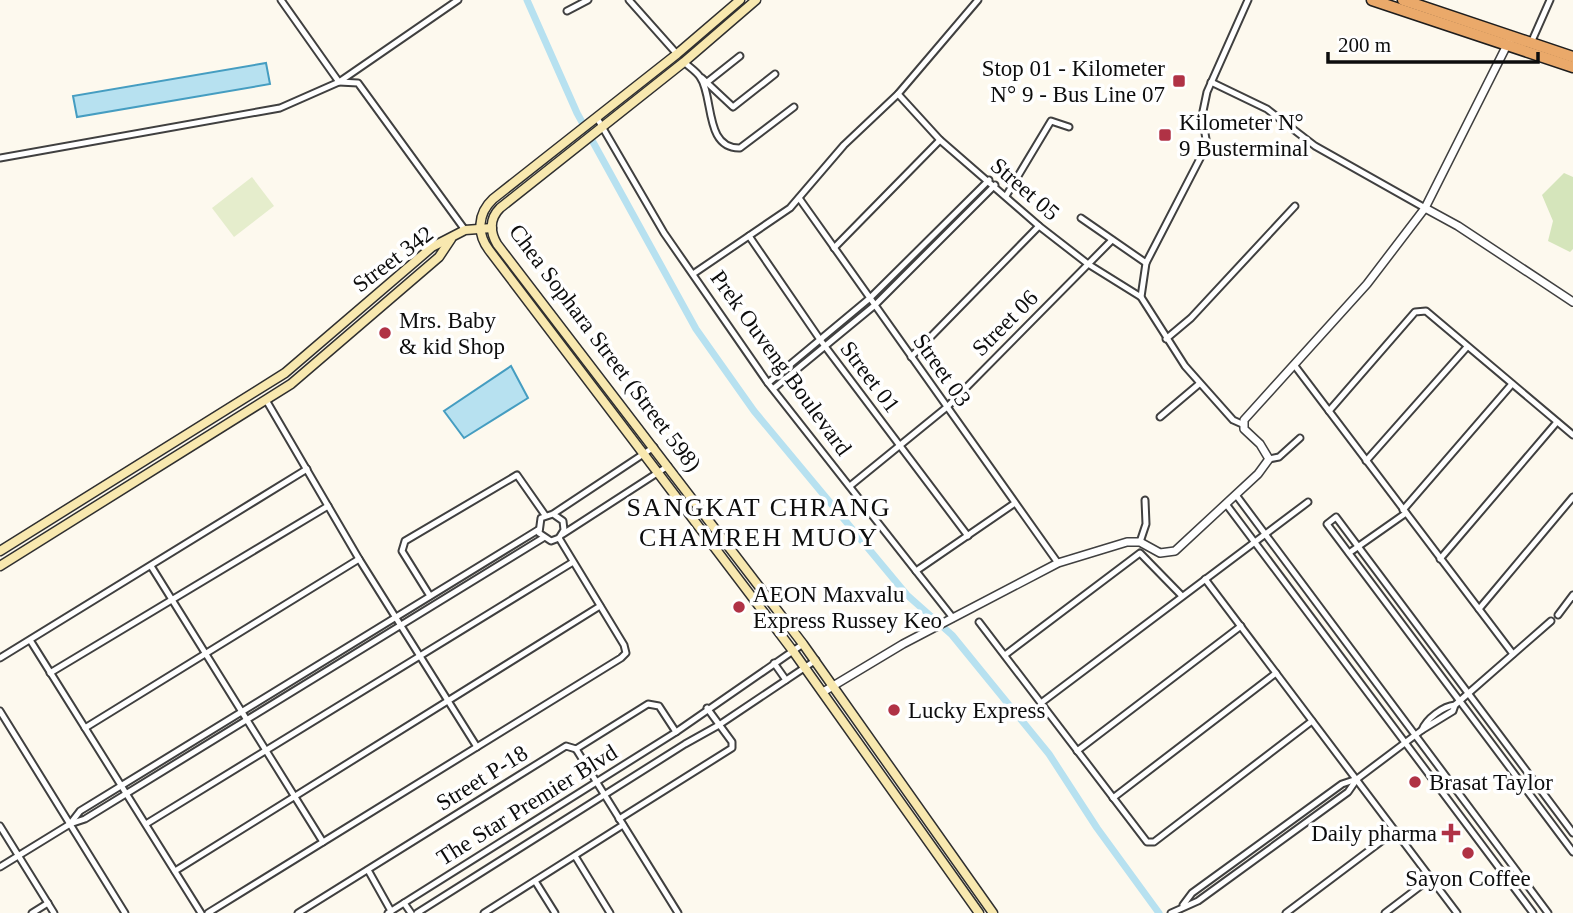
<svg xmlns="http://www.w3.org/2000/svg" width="1573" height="913" viewBox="0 0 1573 913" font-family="'Times New Roman',serif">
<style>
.green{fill:#d5e5bb}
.pitch{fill:#e5edcc}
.water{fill:#b7e1f0;stroke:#459dc1;stroke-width:2}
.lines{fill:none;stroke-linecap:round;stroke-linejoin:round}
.canal{stroke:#b7e1f0;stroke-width:7}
.minor-casing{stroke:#404040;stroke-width:9}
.tertiary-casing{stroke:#404040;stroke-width:10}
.secondary-casing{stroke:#2f2f2f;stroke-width:11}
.trunk-casing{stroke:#1e1e1e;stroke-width:13}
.minor{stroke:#fff;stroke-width:5}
.tertiary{stroke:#fff;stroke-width:7}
.secondary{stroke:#f8e8af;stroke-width:8}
.trunk{stroke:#eaa96a;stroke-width:10}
.poi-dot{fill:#b03245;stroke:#fff;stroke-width:2.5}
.labels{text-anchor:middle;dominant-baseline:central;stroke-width:7;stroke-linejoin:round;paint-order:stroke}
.poi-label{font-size:23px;fill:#0d0d0d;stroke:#fff;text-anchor:start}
.street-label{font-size:23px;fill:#0d0d0d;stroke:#fff}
.quarter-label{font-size:26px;letter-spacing:2px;fill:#0d0d0d;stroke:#fff}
</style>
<rect width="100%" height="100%" fill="#fdf9ee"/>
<path class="green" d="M1564 173 1573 177V249L1570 252 1548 241 1553 221 1542 195Z"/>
<path class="pitch" d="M252 177 274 206 234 237 212 208Z"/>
<g class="water">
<path d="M266 63 270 84 77 117 73 96Z"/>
<path d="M511 366 528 398 464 438 444 411Z"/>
</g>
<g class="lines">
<path class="canal" d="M527 0 577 113 696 329 754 411 907 595 952 635 1049 754 1097 828 1159 913"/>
<defs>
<g id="minor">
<path d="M281 0 339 82 358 83 465 230"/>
<path d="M629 0 677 54"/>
<path d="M567 11 588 0"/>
<path d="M1531 43 1550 0"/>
<path d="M684 62C689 67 696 71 700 77 714 96 704 149 740 148L794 107"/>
<path d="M702 78 733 107 775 74"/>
<path d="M1211 82 1267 109 1315 146 1425 208"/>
<path d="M706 83 740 56"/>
<path d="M898 94 940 140 1039 226 1088 264 1141 297"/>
<path d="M597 118 664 233 768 383 953 618"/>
<path d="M0 158 280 108 339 82 458 0"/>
<path d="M1006 196 1051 121 1069 127"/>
<path d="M799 198 1058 563"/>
<path d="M1081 218 1146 263"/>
<path d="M749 236 821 341 968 536"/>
<path d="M834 248 940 140"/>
<path d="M693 274 790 208 844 145 898 94 978 0"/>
<path d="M1166 339 1191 318 1295 206"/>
<path d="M911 357 1039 226"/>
<path d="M1295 366 1513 654"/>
<path d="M768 383 870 298 989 180"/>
<path d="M773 389 875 305 995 185"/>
<path d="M266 400 359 559 477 747"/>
<path d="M1329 411 1415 312 1426 311 1573 435"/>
<path d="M1160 417 1199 384"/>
<path d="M1242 424 1233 420 1185 366 1141 297 1146 263 1207 145 1202 116 1207 92 1248 0"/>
<path d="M1269 459 1279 457 1300 438"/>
<path d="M1366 461 1467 347"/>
<path d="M850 486 947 407 1112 240"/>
<path d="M1236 495 1548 913"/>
<path d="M1226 504 1533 913"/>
<path d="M1403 510 1512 384"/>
<path d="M553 514 563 521 564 530 559 538 551 541 539 533 541 518 553 514 654 447"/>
<path d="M563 534 668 466"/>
<path d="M1140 542 1146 524 1145 500"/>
<path d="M1349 553 1406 513"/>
<path d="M1440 559 1557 422"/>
<path d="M151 566 323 842"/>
<path d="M916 571 1015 503"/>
<path d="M1205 579 1457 913"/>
<path d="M430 596 402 551 405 541 517 475 545 515"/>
<path d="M1479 609 1573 497"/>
<path d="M1558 615 1573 595"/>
<path d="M979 622 1147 842H1154L1312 721"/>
<path d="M30 640 201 913"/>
<path d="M1005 655 1140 553 1182 596"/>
<path d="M0 658 307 469"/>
<path d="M774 663 786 680"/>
<path d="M50 673 328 506"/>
<path d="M1041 703 1308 502"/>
<path d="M1455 705 1551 621"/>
<path d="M1455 705 1453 711 1422 730C1426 719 1443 706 1455 705Z"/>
<path d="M0 711 125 913"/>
<path d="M85 728 359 559"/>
<path d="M576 749 678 913"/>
<path d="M576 749 648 704 659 706 676 732"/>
<path d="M1077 751 1241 626"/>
<path d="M1113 798 1276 673"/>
<path d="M619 819 732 748V742L707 708"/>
<path d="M70 824 80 811 538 530"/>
<path d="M146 824 573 562"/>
<path d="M0 826 54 913"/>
<path d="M1573 833 1336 517 1327 524 1573 852"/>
<path d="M575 856 610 913"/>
<path d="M0 867 70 824 85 819 543 538"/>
<path d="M368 870 391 911"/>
<path d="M175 871 600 606"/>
<path d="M535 881 555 913"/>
<path d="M404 903 411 913"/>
<path d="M1183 905 1192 893 1342 784 1357 779"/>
<path d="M32 913 48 903"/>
<path d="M208 913 621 658 626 653 624 645 559 538"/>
<path d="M298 913 566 746 576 749"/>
<path d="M388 913 676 732 803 644"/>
<path d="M417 913 685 744 719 725 816 660"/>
<path d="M484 913 623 825"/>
<path d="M1171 913 1198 901 1348 792 1357 779 1422 730"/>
<path d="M1286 913 1395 831"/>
<path d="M1385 913 1431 878"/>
</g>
<g id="tertiary">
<path d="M1425 208 1458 226 1573 302"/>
<path d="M823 692 903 644 1058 563 1127 542H1140L1160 553 1175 551 1258 474 1269 459 1260 444 1244 429V420L1367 284 1425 208 1509 41"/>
</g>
<g id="secondary">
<path d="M740 0 677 54 493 199C477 214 477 234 489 250L793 651 979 913"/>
<path d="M756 0 684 62 500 208C489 219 490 232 497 244L803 644 993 913"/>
<path d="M0 551 285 373 432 247 465 230 492 228"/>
<path d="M0 566 291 384 439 257 451 239"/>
</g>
<g id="trunk">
<path d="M1372 0 1573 67"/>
<path d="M1403 0 1573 57"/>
</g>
</defs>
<use href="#minor" class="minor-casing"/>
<use href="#tertiary" class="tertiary-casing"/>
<use href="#secondary" class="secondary-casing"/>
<use href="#trunk" class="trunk-casing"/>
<use href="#minor" class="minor"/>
<use href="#tertiary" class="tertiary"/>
<use href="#secondary" class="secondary"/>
<use href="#trunk" class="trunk"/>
</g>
<g class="poi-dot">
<rect x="1172" y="74" width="14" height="14" rx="3.5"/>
<rect x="1158" y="128" width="14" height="14" rx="3.5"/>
<circle cx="385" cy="333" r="7"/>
<circle cx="739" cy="607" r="7"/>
<circle cx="894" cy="710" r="7"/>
<circle cx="1415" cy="782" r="7"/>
<path d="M1447.5 822.5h7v7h7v7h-7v7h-7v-7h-7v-7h7z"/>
<circle cx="1468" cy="853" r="7"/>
</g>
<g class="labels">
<g class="poi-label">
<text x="1165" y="68" text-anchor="end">Stop 01 - Kilometer<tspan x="1165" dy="26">N° 9 - Bus Line 07</tspan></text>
<text x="1179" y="122">Kilometer N°<tspan x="1179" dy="26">9 Busterminal</tspan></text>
<text x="399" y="320">Mrs. Baby<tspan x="399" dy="26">&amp; kid Shop</tspan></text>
<text x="753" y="594">AEON Maxvalu<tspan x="753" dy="26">Express Russey Keo</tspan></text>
<text x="908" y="710">Lucky Express</text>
<text x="1429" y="782">Brasat Taylor</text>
<text x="1437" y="833" text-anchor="end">Daily pharma</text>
<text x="1468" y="878" text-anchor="middle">Sayon Coffee</text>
</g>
<g class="street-label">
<text transform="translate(1025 189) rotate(41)">Street 05</text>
<text transform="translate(393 259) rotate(-37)">Street 342</text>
<text transform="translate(1005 323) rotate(-45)">Street 06</text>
<text transform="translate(605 348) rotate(53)">Chea Sophara Street (Street 598)</text>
<text transform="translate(781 363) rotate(54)">Prek Ouveng Boulevard</text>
<text transform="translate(942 370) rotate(55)">Street 03</text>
<text transform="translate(870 377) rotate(53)">Street 01</text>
<text transform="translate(482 778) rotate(-32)">Street P-18</text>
<text transform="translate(527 805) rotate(-32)">The Star Premier Blvd</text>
</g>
<g class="quarter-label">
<text x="759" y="507">SANGKAT CHRANG<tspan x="759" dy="30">CHAMREH MUOY</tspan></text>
</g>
</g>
<path d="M1328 52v10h210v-10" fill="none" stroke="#0d0d0d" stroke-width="3.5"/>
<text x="1338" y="52" font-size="21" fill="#0d0d0d" stroke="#ffffff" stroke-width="5" paint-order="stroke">200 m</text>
</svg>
